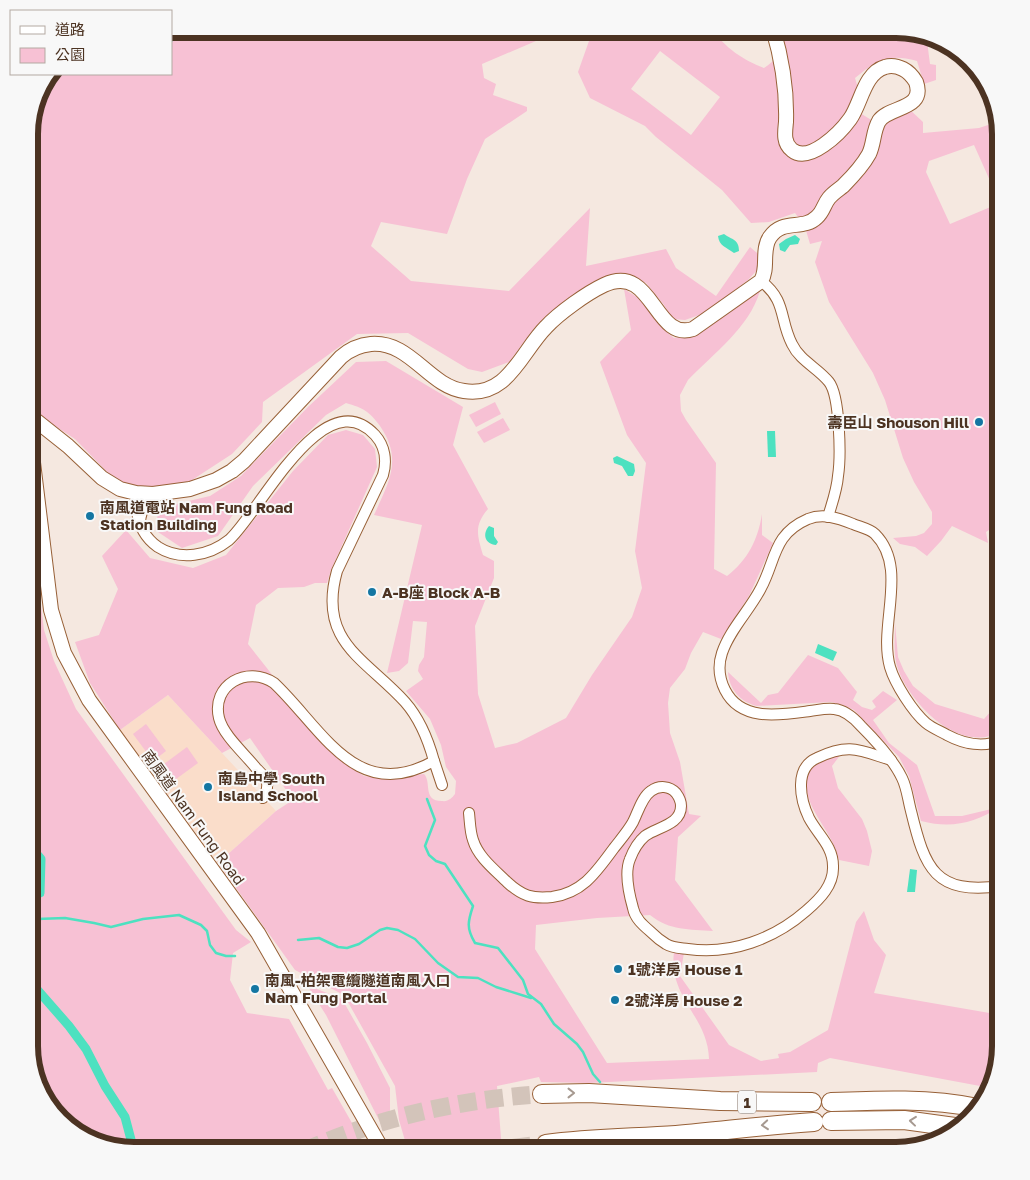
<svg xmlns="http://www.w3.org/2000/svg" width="1030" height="1180" viewBox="0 0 1030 1180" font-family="'Golos Text','Noto Sans TC',sans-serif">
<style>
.built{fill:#faddca}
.green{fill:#f7c1d4;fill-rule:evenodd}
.water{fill:#4de1c0}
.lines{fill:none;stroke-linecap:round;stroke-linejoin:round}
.stream{stroke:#4de1c0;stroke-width:2.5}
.canal{stroke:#4de1c0;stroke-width:9}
.highway-tunnel{stroke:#d3c4ba;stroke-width:18;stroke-dasharray:18 9;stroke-linecap:butt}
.street-casing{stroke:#976037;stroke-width:12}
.secondary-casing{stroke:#976037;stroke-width:16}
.highway-casing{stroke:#976037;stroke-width:20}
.street{stroke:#fff;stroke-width:10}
.secondary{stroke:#fff;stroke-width:14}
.highway{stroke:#fff;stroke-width:18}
.oneway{stroke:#a69990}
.poi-dot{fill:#1476a2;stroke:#f8f8f8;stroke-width:2}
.labels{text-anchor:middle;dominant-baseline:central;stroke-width:4;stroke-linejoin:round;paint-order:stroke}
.shield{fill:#f8f8f8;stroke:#806e62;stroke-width:1}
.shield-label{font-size:14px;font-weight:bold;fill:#4c3322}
.poi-label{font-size:15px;font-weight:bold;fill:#4c3322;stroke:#f8f8f8;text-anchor:start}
.street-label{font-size:15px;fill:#4c3322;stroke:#f8f8f8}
.rim{fill:none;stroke:#4c3322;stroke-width:6}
</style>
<rect width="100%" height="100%" fill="#f5e8e0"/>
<path class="built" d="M168 695 276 811 218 863 120 730Z"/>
<g class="green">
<path d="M171 29H564L482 64 484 78 496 84 493 95 527 107V111L485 139 467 179 447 234 381 222 371 246 411 281 509 291 590 208 586 266 666 249 676 268 716 296 750 247 763 258 759 268 748 280 705 313 685 320 672 319 664 305 646 283 633 276 612 274 599 279 548 314 535 327 509 362 482 372 468 369 408 333 357 334 263 402 262 422 232 454 189 482 145 488 116 481 75 439 29 409V126L39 87 50 74H171Z"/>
<path d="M570 29H713C723 47 745 61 764 68 780 58 783 47 780 29H800L813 35 823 29H905V37L927 41 930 64 936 65V80L924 84 917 61C888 53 877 60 855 78L862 102 860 113 873 121 908 108 923 122V133L979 128 994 123 996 118 1001 133V522L986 532 988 543 952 526 941 541 927 556 915 547 900 544 893 538 916 536 924 533 932 524V512L914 482 903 458 885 400 873 373 829 302 815 262 822 241 810 244 805 227 795 213 769 222 751 223 722 190 656 137 645 126 590 98 578 72 589 41ZM660 51 720 97 691 135 631 89ZM974 145 1000 203 950 224 926 172 929 161Z"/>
<path d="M624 289C632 294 640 298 647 305 658 316 660 328 674 338L696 334 752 293 760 291C749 328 714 353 688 380L680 395 681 411 686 420 716 463 714 569 727 576C748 560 758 539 762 514V535L773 543 749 596 721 639 703 632 691 653 685 669 670 688 668 703 670 733 680 762 689 814 701 816 678 837 675 880 713 931C689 929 670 931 650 915L597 918 536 925 535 949 607 1063 709 1059C708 1016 668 998 674 952L684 953 680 976 729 1045 761 1061 779 1058 778 1054 790 1052 828 1030 856 922 864 911 874 940 886 955 874 993 1001 1015V1047L991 1090 980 1086 830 1058 818 1063 817 1072 588 1083 541 1082 539 1077 497 1086 502 1151H408L399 1120 395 1086 344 995 295 970 218 863 276 811 293 800 250 738 222 753 168 695 120 730 90 683 75 642 99 635 118 589 102 556 126 530 150 558 193 568 226 555 293 471 328 435 346 430 363 435 375 449 377 467 331 570 327 583H315L304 587 278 588 256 605 248 644 270 672 282 690 341 761 364 776 390 779 412 775 424 774C432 782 422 801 442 801 448 802 452 798 455 794L456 781 446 767 441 745 430 719 406 691 423 679 418 671 419 665 424 657 427 622 413 621 408 663 399 671 387 673 422 525 374 515C389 482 403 459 380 426 369 411 363 408 346 403L326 415 253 486 218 536 182 548 155 530 159 508 210 496 241 476 308 407 356 362 386 361 463 407 453 445 488 509C474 525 477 535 483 555L494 561V578L475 626 478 694 495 748 517 743 566 718 592 675 632 617 642 588 635 551 646 463 627 435 600 362 631 330Z"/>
<path d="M495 402 501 414 476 427 469 415Z"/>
<path d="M503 418 510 430 484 443 477 432Z"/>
<path d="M29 508 44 630 54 661 76 709 236 930 251 942 233 953 230 980 247 1013 289 1019 328 1090 332 1088 368 1151H133L87 1140 50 1110 29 1047Z"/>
<path d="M895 623 898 657 904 671 913 686 935 704 984 719 1001 700V731C961 756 910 704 898 669 893 655 895 637 895 623Z"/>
<path d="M808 655 838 668 857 692 853 700 862 707 872 710 876 707 872 701 883 691 897 700 873 720 889 743 917 765 935 816H962L1000 807C974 823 952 829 921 821L909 776 899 757 854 710 843 705 831 702 757 706C740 702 729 689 728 672L761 703 768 695 778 693Z"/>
<path d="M146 724 166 751 153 761 133 734Z"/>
<path d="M187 747 198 763 172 782 160 767Z"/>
<path d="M841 754 832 766 838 788 862 819 867 831 872 851 869 866 839 860C833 829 800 807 807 773L814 763Z"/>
<path d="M307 985 342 999 367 1043 390 1088V1110L383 1128 326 1015Z"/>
</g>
<g class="water">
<path d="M724 234C732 240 739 239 739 251L734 253C726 247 719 246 718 236Z"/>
<path d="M795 235 800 239 798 244 790 245 785 252 780 250 779 244 786 239Z"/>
<path d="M767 431H775L776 457H768Z"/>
<path d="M617 456 634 464 635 471 633 476H628L622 466 614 463 613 458Z"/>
<path d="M489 526 494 528V536L498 542 496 545C485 544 482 534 489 526Z"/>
<path d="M818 644 837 652 833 661 815 653Z"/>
<path d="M910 869 917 870 915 892H907Z"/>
</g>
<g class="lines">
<g class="stream">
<path d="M171 41 184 29"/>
<path d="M427 799 435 820 425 846 429 855 436 861 445 864 473 906C468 921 466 928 475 943L498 948 523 980 528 994 541 1004 554 1024 577 1044 583 1052 593 1074 600 1082"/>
<path d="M29 922 37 919 65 918 94 923 111 927 143 919 179 915 201 925 207 931 210 945 216 953 226 956H235"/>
<path d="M298 940 319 938 338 947 347 948 359 944 380 930 387 928 398 930 415 939 438 963 458 977 478 978 496 987 531 998"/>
</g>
<g class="canal">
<path d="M29 898 40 893 41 859 29 845"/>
<path d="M29 972 34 986 69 1026 86 1049 105 1086 125 1117 134 1151"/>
</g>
<g class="highway-tunnel">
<path d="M304 1151C382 1117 457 1100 542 1094"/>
<path d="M486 1151 546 1144"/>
</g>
<defs>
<g id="street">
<path d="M761 281C787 301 779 319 792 344 800 361 818 368 829 382 840 396 841 457 838 476 837 490 832 503 828 517"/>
<path d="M136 493C135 514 139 534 158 547 180 561 209 556 229 540 259 514 323 379 375 435 385 446 387 461 383 475L337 571C317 642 366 659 405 702 420 719 428 739 434 761 356 805 322 728 274 683 247 665 211 685 219 718 223 735 245 754 256 768 260 772 266 777 267 783 268 789 266 793 263 798"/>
<path d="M140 522C141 508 148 501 160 495"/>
<path d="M1001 740C984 748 964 744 947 735 940 731 932 728 926 723 913 712 895 684 890 667 878 625 909 568 875 534 870 529 860 527 853 524 838 518 823 513 808 519 773 534 776 560 761 588 750 610 730 629 722 653 718 665 719 678 725 690 741 722 780 715 810 711 818 710 826 708 834 709 845 710 854 718 861 726 876 741 893 759 902 778 907 788 908 800 911 811 925 869 935 895 1001 886"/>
<path d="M434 761 442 785"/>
<path d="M469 813C470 822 470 832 473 840 478 857 495 870 507 882 522 896 532 899 552 897 583 893 597 871 614 848 621 839 628 831 633 822 638 812 642 797 651 791 659 785 670 786 676 793 679 797 681 801 681 806 681 825 657 827 645 836 638 842 633 851 630 859 624 873 629 894 633 908 635 919 644 926 652 933 656 937 661 941 666 944 672 948 681 948 688 949 731 955 774 939 806 911 820 899 834 885 833 866 833 846 818 835 809 818 800 799 794 768 817 758 849 743 859 750 891 760"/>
</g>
<g id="secondary">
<path d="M29 415 68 446 102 478 120 489 136 493 153 494 190 489 216 480 232 471 244 461 341 357C349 350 360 345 371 344 411 341 428 386 464 391 508 398 521 352 546 327 559 313 587 293 604 285 653 262 654 342 693 329L761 281C769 268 761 250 770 237 783 218 803 231 817 217 823 212 824 204 829 198 833 193 838 190 843 186 852 177 863 165 869 154 874 144 873 131 879 121 889 106 926 110 916 82 913 77 909 72 903 69 897 66 891 65 885 67 864 73 861 104 850 119 840 133 809 164 792 150 783 143 785 132 786 122 787 90 782 59 773 29"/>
<path d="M30 438 51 610 64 653 89 700 258 933 383 1151"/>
</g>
<g id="highway">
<path d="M542 1094 589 1093 720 1101 812 1102"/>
<path d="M831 1102C880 1100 930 1098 978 1108"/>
<path d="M831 1121 904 1120 962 1128"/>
<path d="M546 1144C589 1138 633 1138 676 1135 722 1131 768 1125 814 1122"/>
</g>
</defs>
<use href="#street" class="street-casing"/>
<use href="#secondary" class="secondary-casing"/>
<use href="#highway" class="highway-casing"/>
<use href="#street" class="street"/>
<use href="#secondary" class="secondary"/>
<use href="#highway" class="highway"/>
</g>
<defs><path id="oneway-chevron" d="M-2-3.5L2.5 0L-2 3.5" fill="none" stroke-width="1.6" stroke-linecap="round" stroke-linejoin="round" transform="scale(1.25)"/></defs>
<g class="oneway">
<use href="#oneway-chevron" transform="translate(571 1093)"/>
<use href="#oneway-chevron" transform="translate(913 1121) rotate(-174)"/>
<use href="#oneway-chevron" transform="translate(765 1125) rotate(175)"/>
</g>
<g class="poi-dot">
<circle cx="979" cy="422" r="5"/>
<circle cx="90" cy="516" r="5"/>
<circle cx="372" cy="592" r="5"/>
<circle cx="208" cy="787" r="5"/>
<circle cx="618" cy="969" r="5"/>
<circle cx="255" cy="989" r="5"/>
<circle cx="615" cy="1000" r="5"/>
</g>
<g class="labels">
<rect class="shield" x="738" y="1090.5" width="18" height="23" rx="4"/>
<g class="shield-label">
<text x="747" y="1102">1</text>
</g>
<g class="poi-label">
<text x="969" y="422" text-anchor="end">壽臣山 Shouson Hill</text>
<text x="100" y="507">南風道電站 Nam Fung Road<tspan x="100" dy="17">Station Building</tspan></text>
<text x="382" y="592">A-B座 Block A-B</text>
<text x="218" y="778">南島中學 South<tspan x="218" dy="17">Island School</tspan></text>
<text x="628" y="969">1號洋房 House 1</text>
<text x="265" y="980">南風-柏架電纜隧道南風入口<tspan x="265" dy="17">Nam Fung Portal</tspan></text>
<text x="625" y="1000">2號洋房 House 2</text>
</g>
<g class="street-label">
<text transform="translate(194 817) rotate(54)">南風道 Nam Fung Road</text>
</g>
</g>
<path d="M0 0H1030V1180H0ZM134 38H896A96 96 0 0 1 992 134V1046A96 96 0 0 1 896 1142H134A96 96 0 0 1 38 1046V134A96 96 0 0 1 134 38Z" fill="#f8f8f8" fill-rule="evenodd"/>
<path class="rim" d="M134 38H896A96 96 0 0 1 992 134V1046A96 96 0 0 1 896 1142H134A96 96 0 0 1 38 1046V134A96 96 0 0 1 134 38Z"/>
<rect x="10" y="10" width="162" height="65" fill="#f8f8f8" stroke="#b3a9a2"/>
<rect x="20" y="26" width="25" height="8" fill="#ffffff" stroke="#b3a9a2"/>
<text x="55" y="35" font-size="15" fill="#4c3322">道路</text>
<rect x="20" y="48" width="25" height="15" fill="#f7c1d4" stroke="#b3a9a2"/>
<text x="55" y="60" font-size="15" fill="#4c3322">公園</text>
</svg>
